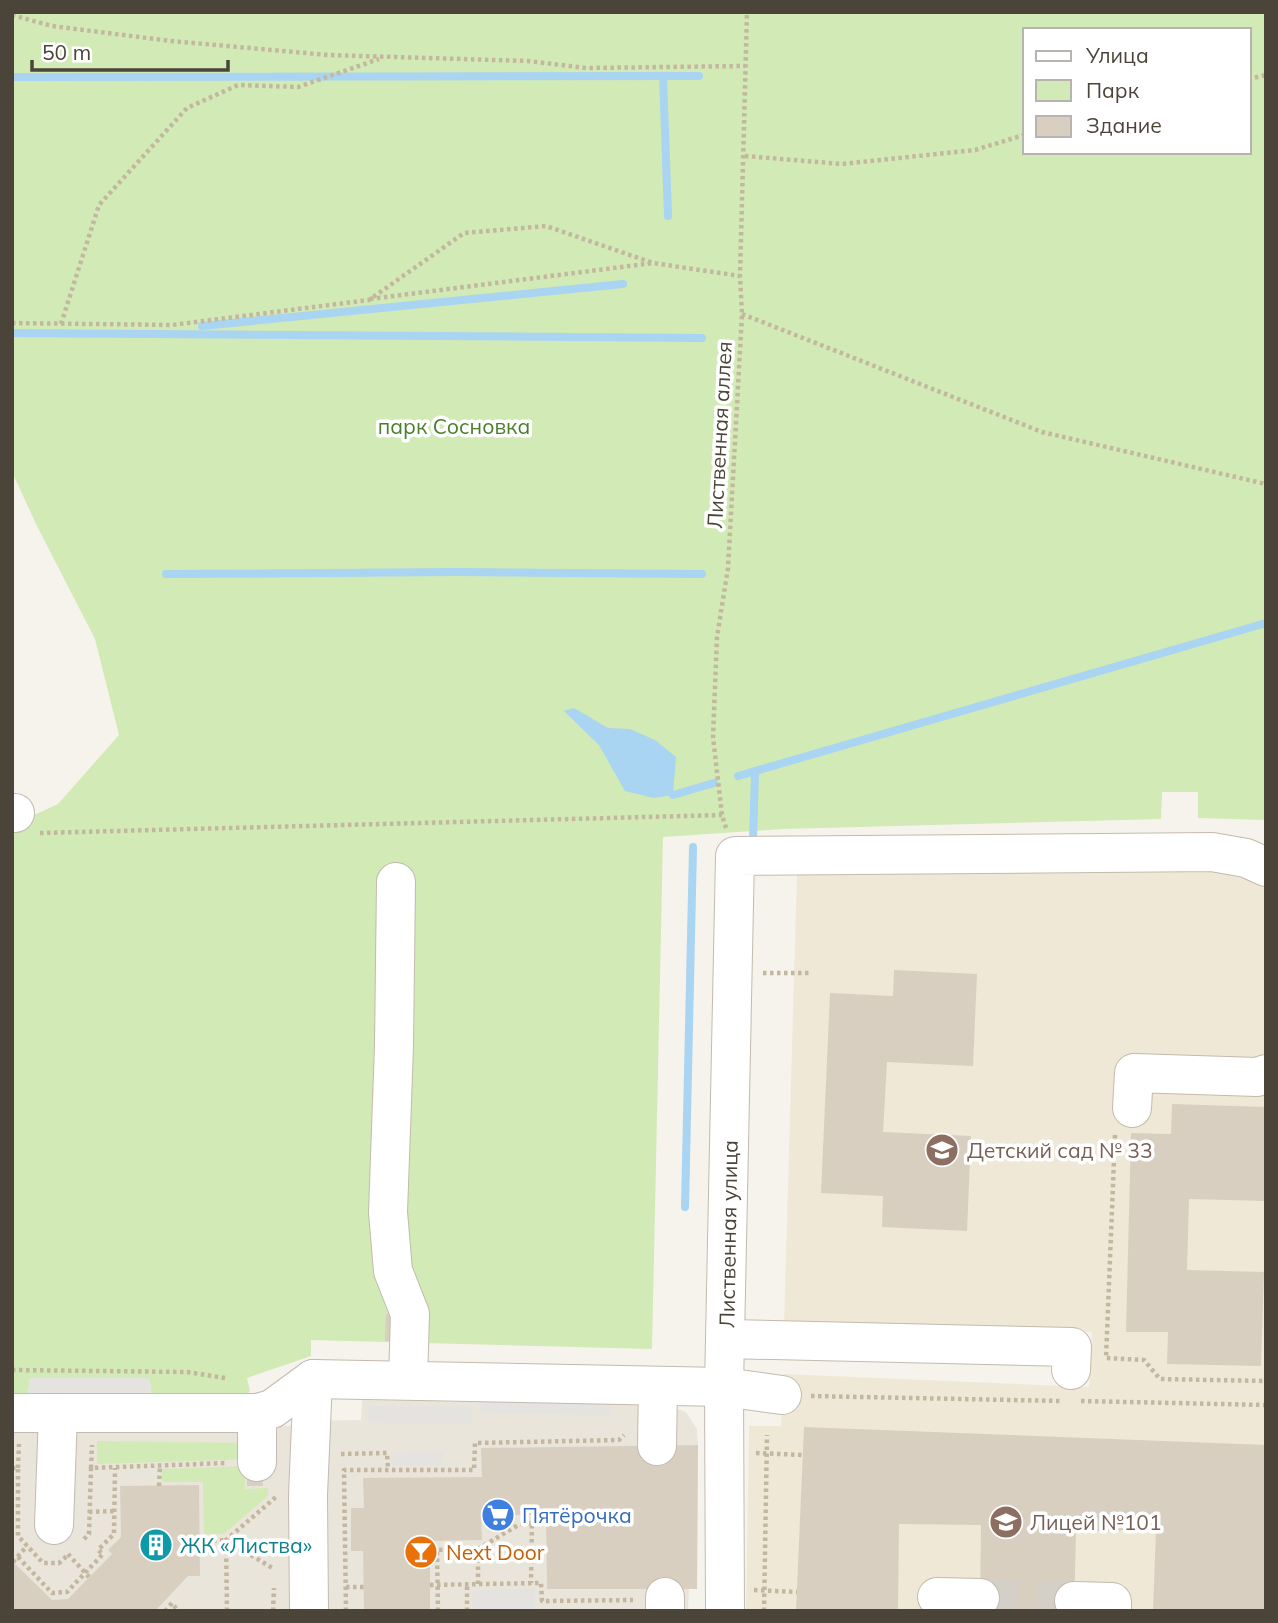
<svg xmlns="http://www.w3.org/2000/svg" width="1278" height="1623" viewBox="0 0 1278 1623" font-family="Mulish,sans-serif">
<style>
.residential{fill:#eae5da}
.education{fill:#efe8d6}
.green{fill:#d2eab5;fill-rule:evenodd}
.parking{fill:#e5e3e0}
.water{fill:#a9d4f2}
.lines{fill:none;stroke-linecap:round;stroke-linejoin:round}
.stream{stroke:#a9d4f2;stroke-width:8}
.building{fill:#d8cfc1}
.minor-tunnel{stroke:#d4d0c8;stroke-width:38;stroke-dasharray:38 19;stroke-linecap:butt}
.minor-casing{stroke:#c2bbae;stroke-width:40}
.path{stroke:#c4b79f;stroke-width:4.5;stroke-dasharray:3.5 3.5;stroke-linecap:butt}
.minor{stroke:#fff;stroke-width:38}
.labels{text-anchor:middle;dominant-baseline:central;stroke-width:7;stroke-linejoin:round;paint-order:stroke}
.park-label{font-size:21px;fill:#4a7f2a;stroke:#fff}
.street-label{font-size:21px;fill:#4b4439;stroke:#fff}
.education-label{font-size:21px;fill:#785e54;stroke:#fff;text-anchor:start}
.shop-label{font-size:21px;fill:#366cbe;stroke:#fff;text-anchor:start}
.culture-label{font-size:21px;fill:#0d838f;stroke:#fff;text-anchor:start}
.food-label{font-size:21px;fill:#c56008;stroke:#fff;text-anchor:start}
</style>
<rect width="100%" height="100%" fill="#f6f3ec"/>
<path class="residential" d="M362 1400 667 1405 686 1412 697 1429 698 1445 697 1589H689L688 1611H12V1426H290L307 1421 361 1420Z"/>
<path class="education" d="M1104 871 1212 872 1241 876 1266 889V1611H746L749 1426H781L783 1374 1089 1387 1092 1332 784 1326 797 874Z"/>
<g class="green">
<path d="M12 12H1266V820L1198 818V792H1162L1161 819 783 829 663 837 652 1349 311 1340V1356L247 1378 250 1391 242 1399 153 1401 149 1378H30L27 1402 12 1401V835L19 822 58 804 119 735 95 639 37 526 12 472ZM1024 30H1248V152H1024Z"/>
<path d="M97 1441 252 1443 253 1459 97 1464Z"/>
<path d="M245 1466V1489L268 1488V1496L224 1534H204L203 1482H162V1469Z"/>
</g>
<g class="parking">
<path d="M30 1378H149L153 1401 27 1402Z"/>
<path d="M481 1397 611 1400V1416L481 1413Z"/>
<path d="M368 1406H472L471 1424 368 1423Z"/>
<path d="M442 1452 443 1466H392L391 1453Z"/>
<path d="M535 1589V1611H473L472 1590Z"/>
</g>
<path class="water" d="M574 708 608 728 630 729 655 740 676 757 673 795 654 798 625 791 599 745 564 711Z"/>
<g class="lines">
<g class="stream">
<path d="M663 76 668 216"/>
<path d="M12 77 699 76"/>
<path d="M202 326 623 284"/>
<path d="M12 333 702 338"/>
<path d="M166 574 460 572 702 574"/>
<path d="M738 776 1266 623"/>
<path d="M673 795 714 783"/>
<path d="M753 840 755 772"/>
<path d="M685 1207 693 847"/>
</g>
</g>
<g class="building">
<path d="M894 970 977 974 973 1066 887 1062 883 1132 971 1136 967 1231 882 1227 883 1196 821 1193 830 993 893 996Z"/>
<path d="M1172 1104 1266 1107 1265 1201 1189 1199 1187 1270 1264 1272 1261 1366 1167 1364 1168 1332H1126L1131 1133 1171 1134Z"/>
<path d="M386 1314H401L399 1341H385Z"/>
<path d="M804 1427 1266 1445V1611H1153L1156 1529 1076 1532 1074 1611H980L981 1525 899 1524 898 1611H796Z"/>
<path d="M698 1445 697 1589H547L546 1515H481L482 1540 430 1541V1611H364L363 1551H351V1508H364L363 1478 482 1477 481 1448Z"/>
<path d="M247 1468H262L263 1486H247Z"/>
<path d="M199 1485 200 1576H188L155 1611H12V1561L52 1600 68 1599 112 1554 108 1550 121 1537 120 1486Z"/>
</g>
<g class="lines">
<path class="minor-tunnel" d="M980 1598 1074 1601"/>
<defs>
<g id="minor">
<path d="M12 813H15"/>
<path d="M396 882 394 1046 388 1212 393 1271 410 1314 408 1380"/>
<path d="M1132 1108 1134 1073 1257 1077 1266 1074"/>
<path d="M726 1339 1072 1347 1071 1370"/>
<path d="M12 1413H257"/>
<path d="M657 1446 658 1386"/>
<path d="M257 1462V1413L272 1409 313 1379 724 1387 782 1395"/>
<path d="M54 1525 58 1413"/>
<path d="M937 1597 980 1598"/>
<path d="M1074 1601 1112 1602V1611"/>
<path d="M309 1611 308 1495 313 1379"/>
<path d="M665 1611V1597"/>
<path d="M725 1611 724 1387 735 856 1212 852 1246 858 1266 867"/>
</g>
</defs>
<use href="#minor" class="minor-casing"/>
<g class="path">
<path d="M12 15 52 26 171 41 328 55 528 61 586 68 745 66"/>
<path d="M1248 79 1266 75"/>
<path d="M745 156 842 164 975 150 1024 135"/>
<path d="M370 299 653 263 740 276"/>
<path d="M742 314 1042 432 1266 484"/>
<path d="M12 323 172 325 369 300 464 233 546 226 653 263"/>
<path d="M61 324 99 205 187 108 238 85 298 87 379 59"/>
<path d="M726 828 722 815 713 737 717 637 728 568 742 314 740 276 747 12"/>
<path d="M40 833 722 815"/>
<path d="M763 973H812"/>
<path d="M1115 1135 1106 1358 1144 1360 1160 1379 1266 1381"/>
<path d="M12 1370 187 1372 225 1378"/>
<path d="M811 1396 1061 1401"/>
<path d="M1081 1401 1266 1405"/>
<path d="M756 1453 802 1455"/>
<path d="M341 1454 387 1453 388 1469"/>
<path d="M12 1468H18V1536L43 1563H59L68 1555"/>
<path d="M18 1468 19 1444"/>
<path d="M91 1468 92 1445"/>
<path d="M159 1486 160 1466"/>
<path d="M89 1512 115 1511"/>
<path d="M84 1539 89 1534 91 1468 227 1463"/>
<path d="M206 1541 226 1540 274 1569"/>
<path d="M68 1554 89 1577"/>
<path d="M18 1557 52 1593 67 1592 103 1554 98 1550 114 1534 115 1468"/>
<path d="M13 1562 27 1546"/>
<path d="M478 1584V1549L520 1524 532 1523 531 1583"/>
<path d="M430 1585 541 1583 542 1601 633 1600"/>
<path d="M346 1587H364"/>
<path d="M754 1590 797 1592"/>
<path d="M165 1611 172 1603 178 1611"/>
<path d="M227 1611 226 1540 276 1497"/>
<path d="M273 1611 274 1588"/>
<path d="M346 1611 344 1470H474L475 1443 619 1440 624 1435"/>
<path d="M438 1611 437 1550 478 1549"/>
<path d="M467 1611V1584"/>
<path d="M764 1611 767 1435"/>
</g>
<use href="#minor" class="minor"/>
</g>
<defs>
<symbol id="school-disc" viewBox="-11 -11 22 22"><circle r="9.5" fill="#8d6e63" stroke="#fff"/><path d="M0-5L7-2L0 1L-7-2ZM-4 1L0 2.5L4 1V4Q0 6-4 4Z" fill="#fff"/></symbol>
<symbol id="supermarket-disc" viewBox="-11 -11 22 22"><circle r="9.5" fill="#3f7fe0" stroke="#fff"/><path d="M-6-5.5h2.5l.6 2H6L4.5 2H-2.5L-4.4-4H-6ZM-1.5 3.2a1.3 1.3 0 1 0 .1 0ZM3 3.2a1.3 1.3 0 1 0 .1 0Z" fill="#fff"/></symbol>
<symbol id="building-disc" viewBox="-11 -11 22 22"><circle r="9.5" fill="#0f9aa8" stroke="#fff"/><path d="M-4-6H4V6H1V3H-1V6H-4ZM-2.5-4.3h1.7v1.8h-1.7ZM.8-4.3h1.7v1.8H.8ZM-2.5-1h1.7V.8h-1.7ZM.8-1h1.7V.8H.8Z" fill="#fff"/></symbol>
<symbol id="bar-disc" viewBox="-11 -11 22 22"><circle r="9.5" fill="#e8710a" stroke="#fff"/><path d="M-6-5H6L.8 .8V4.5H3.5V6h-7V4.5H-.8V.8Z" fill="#fff"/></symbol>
</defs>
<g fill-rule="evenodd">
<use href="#school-disc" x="923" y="1131" width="38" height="38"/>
<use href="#supermarket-disc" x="479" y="1496" width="38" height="38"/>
<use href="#school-disc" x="987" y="1503" width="38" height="38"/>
<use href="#building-disc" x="137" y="1526" width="38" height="38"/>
<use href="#bar-disc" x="402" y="1533" width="38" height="38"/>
</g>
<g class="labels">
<g class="park-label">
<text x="454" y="426">парк Сосновка</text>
</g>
<g class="street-label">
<text transform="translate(719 435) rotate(-87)">Лиственная аллея</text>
<text transform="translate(728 1234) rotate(-89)">Лиственная улица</text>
</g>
<g class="education-label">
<text x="967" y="1150">Детский сад № 33</text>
<text x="1030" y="1522">Лицей №101</text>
</g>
<g class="shop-label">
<text x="522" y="1515">Пятёрочка</text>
</g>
<g class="culture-label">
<text x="180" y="1545">ЖК «Листва»</text>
</g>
<g class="food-label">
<text x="446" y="1552">Next Door</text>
</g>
</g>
<rect width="1278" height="1623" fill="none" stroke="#4b4439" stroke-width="28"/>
<rect x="1023" y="28" width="228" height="126" fill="#ffffff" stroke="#b7b4b0" stroke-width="2"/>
<rect x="1036" y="51" width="35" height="10" fill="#ffffff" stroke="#b7b4b0" stroke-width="2"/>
<text x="1086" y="63" font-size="21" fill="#4b4439">Улица</text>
<rect x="1036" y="80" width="35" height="21" fill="#d2eab5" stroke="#b7b4b0" stroke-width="2"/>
<text x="1086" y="98" font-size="21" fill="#4b4439">Парк</text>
<rect x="1036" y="116" width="35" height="21" fill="#d8cfc1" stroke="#b7b4b0" stroke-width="2"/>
<text x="1086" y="133" font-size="21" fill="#4b4439">Здание</text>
<path d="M32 60v10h196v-10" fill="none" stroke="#4b4439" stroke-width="3.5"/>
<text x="42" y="60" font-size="21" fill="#4b4439" stroke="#ffffff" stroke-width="5" paint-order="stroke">50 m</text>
</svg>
